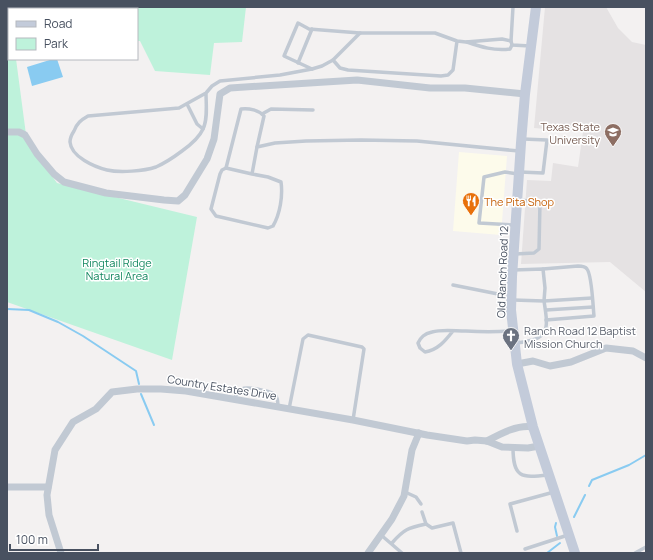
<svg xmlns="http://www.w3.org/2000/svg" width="653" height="560" viewBox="0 0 653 560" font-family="Manrope,sans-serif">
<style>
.commercial{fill:#fdfbeb}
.education{fill:#e5e2e3}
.green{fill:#bef2db}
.water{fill:#89cbf1}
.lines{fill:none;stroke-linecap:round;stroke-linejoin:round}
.stream{stroke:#89cbf1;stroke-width:2}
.lane{stroke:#c1c9d3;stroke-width:3.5}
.street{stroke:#c1c9d3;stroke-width:7}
.secondary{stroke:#c3cbda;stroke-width:10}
.labels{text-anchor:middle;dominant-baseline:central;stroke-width:3;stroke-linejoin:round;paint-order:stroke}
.education-label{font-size:11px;fill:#785e54;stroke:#fff;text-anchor:end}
.food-label{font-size:11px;fill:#c56008;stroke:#fff;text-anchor:start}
.park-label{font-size:11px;fill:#12875f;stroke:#fff}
.street-label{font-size:11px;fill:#485160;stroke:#fff}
.worship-label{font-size:11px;fill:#5b616d;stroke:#fff;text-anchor:start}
</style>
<rect width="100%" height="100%" fill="#f3f1f1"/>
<path class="commercial" d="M459 152 507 156 501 235 453 231Z"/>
<path class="education" d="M545 7H606L618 28 632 42 646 45V292L610 262 521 264 527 180 551 181 553 163 578 167 583 132 534 128Z"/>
<path class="green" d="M7 7H246L242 42 214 43 210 75 155 71 140 41H137V9H9V59H16L27 142 57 183 197 217 172 360 7 302Z"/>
<path class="water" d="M53 59H57L63 77 32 86 27 67Z"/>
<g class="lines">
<g class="stream">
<path d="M7 309 29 310 58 322 83 336 136 371 139 384"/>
<path d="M141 394 154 425"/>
<path d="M589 486 592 480 629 465 646 455"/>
<path d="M574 517 585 495"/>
<path d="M556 523 555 527 557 536"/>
<path d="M547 553 560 543"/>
</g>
<g class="lane">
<path d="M513 7 511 41 512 45 530 46"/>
<path d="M457 41 453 70 448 75 441 76 348 70 340 68 333 60 360 33H435L457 41 466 42 502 39 511 41"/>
<path d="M467 42C481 47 494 51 510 49L512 45"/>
<path d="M333 60 322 66 312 69 284 56 298 23 309 29 360 33"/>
<path d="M298 63 312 29"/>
<path d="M206 93C206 104 208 119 203 129 199 138 189 146 182 151 174 157 165 163 156 167 144 171 120 173 107 170 95 167 71 157 70 142 70 138 72 134 74 131 77 123 81 120 88 116L179 108 206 93 212 86 220 81 280 75 312 69"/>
<path d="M187 104 197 124 203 129"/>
<path d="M262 114 271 109 313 110"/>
<path d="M226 168 241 109C249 108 259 110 264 116L257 147"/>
<path d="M520 172 543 173 547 140 523 139"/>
<path d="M252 174 226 168 222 170 220 174 211 209 216 216 268 228 273 226C280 214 283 196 281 182L268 177 252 174 257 147 275 143 306 141 361 140 417 141 519 151"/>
<path d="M514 225 479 223 484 177 505 172 518 174"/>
<path d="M515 254 534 253 539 249 540 202 518 200"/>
<path d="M543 269 578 266C581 266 585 266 587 269 592 275 593 307 594 316L546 320"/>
<path d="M513 270 543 269 545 288 544 301 592 298"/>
<path d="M453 285 498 294 510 291"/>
<path d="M513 300 544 301C549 332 549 339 516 343"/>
<path d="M546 310 593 307"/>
<path d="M453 331C445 341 438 350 425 352L420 348 418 343C421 337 424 334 432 332 442 329 455 331 466 331 481 332 496 332 512 331"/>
<path d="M234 399C236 395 238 391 242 389 247 386 269 391 274 394 278 397 278 402 278 406"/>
<path d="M289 409 303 339 308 335 362 347 364 349 353 420"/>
<path d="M513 447C513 478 521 478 548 475"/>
<path d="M405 492 416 497 421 504"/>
<path d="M422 512 426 524 432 528 453 523 461 553"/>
<path d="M517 531 510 504 554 492"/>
<path d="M381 535 402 553"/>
<path d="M392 543C404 529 408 528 426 524"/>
<path d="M525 549 568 535"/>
<path d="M635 553 646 547"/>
</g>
<g class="street">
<path d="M7 132H19L25 135 37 154 54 174 64 182 106 193 164 200 178 201 185 195 207 159 214 139 220 94 230 88 357 80 430 88H465L525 94"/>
<path d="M517 364 533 361 550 366 571 362 606 348 633 351 646 358"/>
<path d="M487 441C500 434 518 424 533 427"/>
<path d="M7 487H48"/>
<path d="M61 553 49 515 47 495 55 450 73 422 96 409 112 392 137 389H161L186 391 353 420 427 435 467 441 475 440 487 441 502 447 528 448 539 446"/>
<path d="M368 553 392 519 404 496 412 450 419 433"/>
</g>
<path class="secondary" d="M536 7 525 94 521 143 512 277 511 310 517 364 533 427 575 553"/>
</g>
<defs>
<symbol id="university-pin" viewBox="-11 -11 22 30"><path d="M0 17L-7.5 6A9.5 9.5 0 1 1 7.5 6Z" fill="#8d6e63" stroke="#fff"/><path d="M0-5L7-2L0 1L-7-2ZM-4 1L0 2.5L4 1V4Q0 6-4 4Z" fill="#fff"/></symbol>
<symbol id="restaurant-pin" viewBox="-11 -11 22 30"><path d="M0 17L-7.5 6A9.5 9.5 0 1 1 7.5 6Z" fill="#e8710a" stroke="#fff"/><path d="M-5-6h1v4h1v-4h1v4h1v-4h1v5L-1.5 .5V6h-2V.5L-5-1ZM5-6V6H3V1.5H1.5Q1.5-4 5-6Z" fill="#fff"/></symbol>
<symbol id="church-pin" viewBox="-11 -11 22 30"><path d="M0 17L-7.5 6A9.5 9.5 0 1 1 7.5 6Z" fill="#6b7280" stroke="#fff"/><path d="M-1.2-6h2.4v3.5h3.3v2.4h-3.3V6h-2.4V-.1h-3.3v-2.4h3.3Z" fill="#fff"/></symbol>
</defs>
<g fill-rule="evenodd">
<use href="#university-pin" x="603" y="122" width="20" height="27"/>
<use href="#restaurant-pin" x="461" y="191" width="20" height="27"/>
<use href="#church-pin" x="501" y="326" width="20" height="27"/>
</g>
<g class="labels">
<g class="education-label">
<text x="600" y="126">Texas State<tspan x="600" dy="13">University</tspan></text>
</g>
<g class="food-label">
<text x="484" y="201">The Pita Shop</text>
</g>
<g class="park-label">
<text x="117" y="262">Ringtail Ridge<tspan x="117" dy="13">Natural Area</tspan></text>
</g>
<g class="street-label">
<text transform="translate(502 272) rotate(-88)">Old Ranch Road 12</text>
<text transform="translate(222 387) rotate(9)">Country Estates Drive</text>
</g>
<g class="worship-label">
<text x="524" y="330">Ranch Road 12 Baptist<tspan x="524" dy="13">Mission Church</tspan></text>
</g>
</g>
<rect width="653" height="560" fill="none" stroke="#485160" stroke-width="16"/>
<rect x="8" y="8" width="130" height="52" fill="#ffffff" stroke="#b6b9bf"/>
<rect x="16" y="21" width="20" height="6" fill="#c3cbda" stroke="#b6b9bf"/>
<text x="44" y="28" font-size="12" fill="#485160">Road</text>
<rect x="16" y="38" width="20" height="12" fill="#bef2db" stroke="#b6b9bf"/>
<text x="44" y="48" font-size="12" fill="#485160">Park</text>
<path d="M10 544v6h88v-6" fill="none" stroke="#485160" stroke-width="2"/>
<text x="16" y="544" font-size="12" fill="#485160" stroke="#ffffff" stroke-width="3" paint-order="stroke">100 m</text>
</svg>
